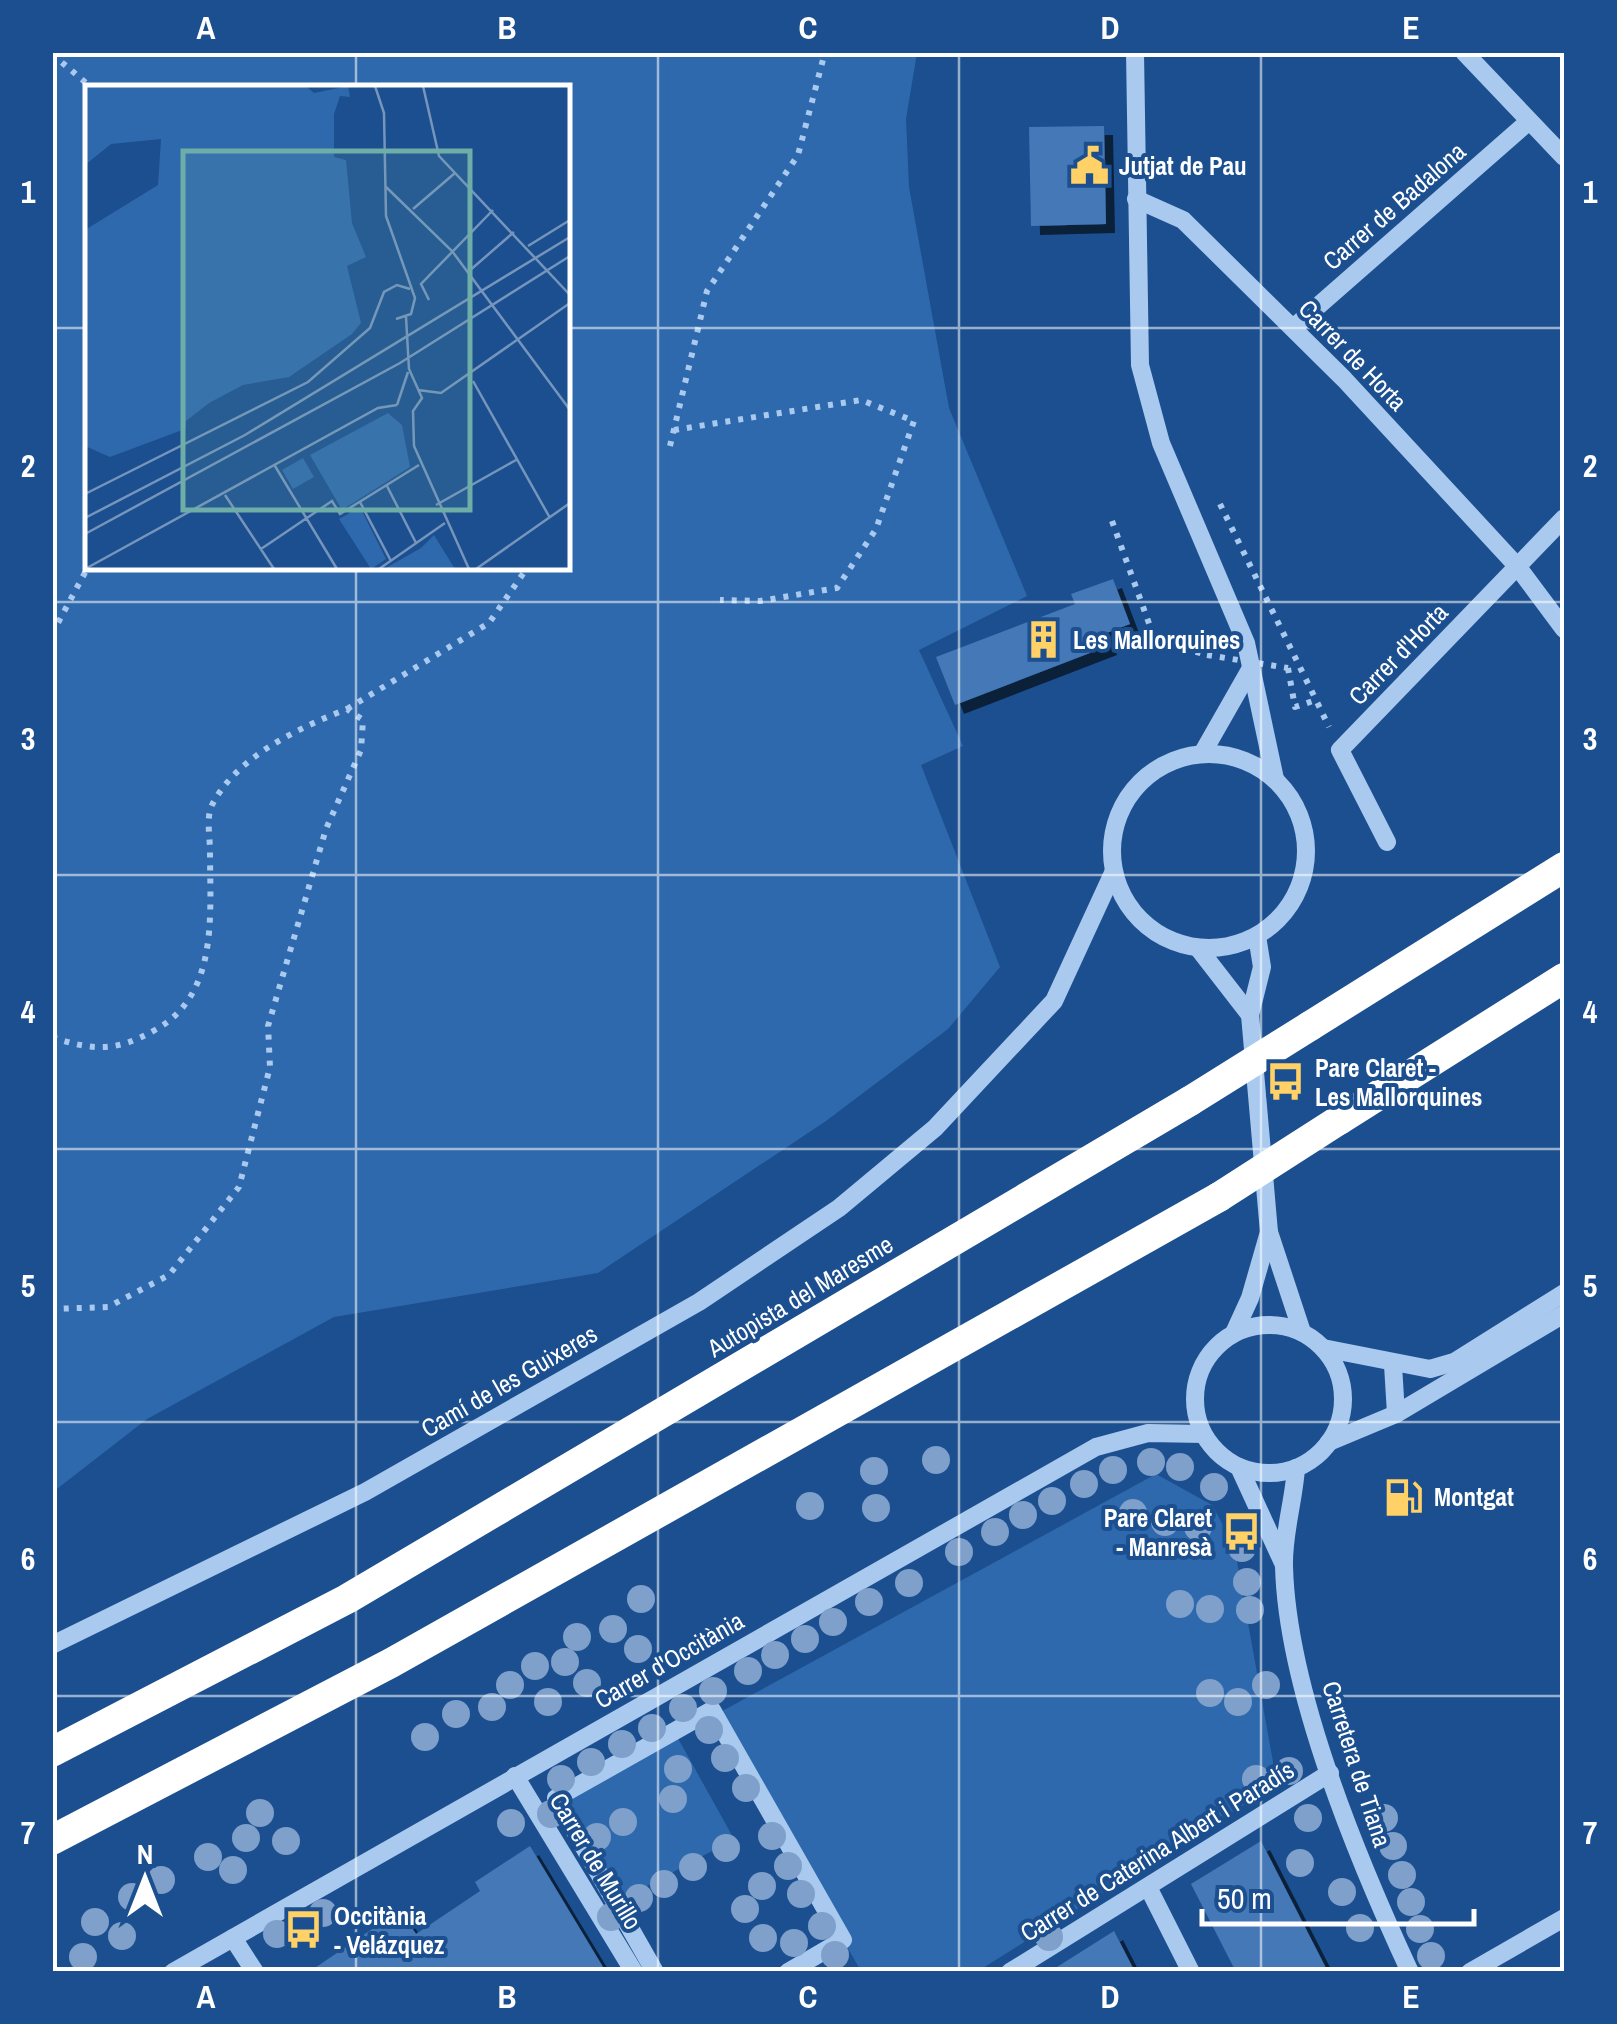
<svg xmlns="http://www.w3.org/2000/svg" width="1617" height="2024" viewBox="0 0 1617 2024" font-family="'Archivo Narrow',sans-serif">
<style>
.green{fill:#2e69ad;fill-rule:evenodd}
.building{fill:#4478b7;filter:url(#shadow)}
.lines{fill:none;stroke-linecap:round;stroke-linejoin:round}
.path{stroke:#a9c9ee;stroke-width:6;stroke-dasharray:5 8;stroke-linecap:butt}
.minor{stroke:#a9c9ee;stroke-width:18}
.highway{stroke:#fff;stroke-width:30}
.path-bridge{stroke:#a9c9ee;stroke-width:6;stroke-dasharray:5 8;stroke-linecap:butt}
.highway-bridge{stroke:#fff;stroke-width:30}
.tree{fill:#7ea0ca}
.grid{fill:none;stroke:#fff;stroke-width:2.5;stroke-opacity:0.55}
.labels{text-anchor:middle;dominant-baseline:central;stroke-width:8;stroke-linejoin:round;paint-order:stroke}
.poi-label{font-size:25px;font-weight:bold;fill:#fff;stroke:#1b4f8f;text-anchor:start}
.street-label{font-size:25px;fill:#fff;stroke:#1b4f8f}
.inset-road{fill:none;stroke:#7695bc;stroke-width:2.5}
.view{fill:#6fada8;fill-opacity:0.15;stroke:#6fada8;stroke-width:5}
.inset-edge{fill:none;stroke:#fff;stroke-width:5}
.neatline{fill:none;stroke:#fff;stroke-width:4}
.grid-label{font-size:32px;text-anchor:middle;font-weight:bold;fill:#fff}
</style>
<defs>
<filter id="shadow"><feDropShadow dx="9" dy="9" stdDeviation="0" flood-color="#0009"/></filter>
</defs>
<rect width="100%" height="100%" fill="#1b4f8f"/>
<g class="green">
<path d="M53 52 917 53 906 119 909 187 949 408 1027 596 919 650 963 746 921 765 1000 967 948 1029 826 1121 598 1273 334 1317 147 1419 53 1492ZM88 88H568V568H88Z"/>
<path d="M1156 1474 1212 1505 1234 1545 1277 1784 978 1971H861L713 1716Z"/>
<path d="M675 1733 734 1839 616 1903 554 1798Z"/>
</g>
<g class="building">
<path d="M1104 126 1106 224 1031 226 1029 127Z"/>
<path d="M1113 579 1130 624 1104 634 1108 646 955 705 936 657 1075 604 1071 594Z"/>
<path d="M1261 1841 1328 1972H1236L1191 1884Z"/>
<path d="M530 1846 606 1972H309L400 1910 416 1934 480 1891 475 1882Z"/>
<path d="M1114 1931 1135 1972H1049Z"/>
</g>
<g class="lines">
<g class="path">
<path d="M52 54 92 88"/>
<path d="M674 430 861 400 914 421 876 529 837 588 760 601 720 600"/>
<path d="M670 446 707 291 798 155 825 52"/>
<path d="M1220 504 1316 700"/>
<path d="M1112 521 1155 640 1207 655"/>
<path d="M52 634 88 567"/>
<path d="M1288 668 1295 707 1316 700 1329 727"/>
<path d="M347 709 489 623 527 568"/>
<path d="M52 1037C93 1051 116 1052 155 1030 219 995 210 915 210 851 210 837 206 817 212 805 237 756 299 728 347 709L363 720 361 750 326 829 268 1026 270 1067 239 1187 169 1275 108 1307 52 1309"/>
</g>
<g class="minor">
<path d="M1135 52 1140 365 1161 443 1246 643 1275 779"/>
<path d="M1464 52 1564 157"/>
<path d="M1136 199 1183 220 1344 379 1517 566 1564 629"/>
<path d="M1293 328 1528 122"/>
<path d="M1202 754 1251 668"/>
<circle cx="1209" cy="851" r="97"/>
<path d="M1387 842 1340 750 1564 518"/>
<path d="M1257 936 1262 967 1250 1015 1269 1232 1302 1332"/>
<path d="M1198 948 1250 1015"/>
<circle cx="1269" cy="1399" r="74"/>
<path d="M1234 1333 1250 1298 1269 1232"/>
<path d="M1323 1348 1430 1369 1454 1362 1564 1293"/>
<path d="M1393 1365 1396 1414"/>
<path d="M1329 1442 1396 1414 1564 1314"/>
<path d="M1239 1467 1284 1565"/>
<path d="M1296 1468C1294 1500 1283 1534 1284 1566 1287 1689 1358 1860 1410 1972"/>
<path d="M52 1645 365 1492 699 1302 839 1208 935 1128 1054 1001 1113 873"/>
<path d="M515 1776 634 1972"/>
<path d="M1148 1887 1191 1972"/>
<path d="M233 1938 255 1972"/>
<path d="M173 1972 1096 1447 1148 1433 1203 1434"/>
<path d="M655 1972 556 1798 712 1710 843 1940 788 1972"/>
<path d="M1010 1972 1330 1773"/>
<path d="M1470 1972 1564 1918"/>
</g>
<g class="highway">
<path d="M1310 1026 1564 867"/>
<path d="M1339 1120 1564 978"/>
<path d="M52 1752 347 1599 1190 1101"/>
<path d="M52 1840 391 1663 1219 1197"/>
</g>
<path class="path-bridge" d="M1207 655 1288 668"/>
<g class="highway-bridge">
<path d="M1190 1101 1310 1026"/>
<path d="M1219 1197 1339 1120"/>
</g>
</g>
<g class="tree">
<circle cx="936" cy="1460" r="14"/>
<circle cx="1151" cy="1462" r="14"/>
<circle cx="1180" cy="1467" r="14"/>
<circle cx="1113" cy="1470" r="14"/>
<circle cx="874" cy="1471" r="14"/>
<circle cx="1084" cy="1484" r="14"/>
<circle cx="1214" cy="1487" r="14"/>
<circle cx="1052" cy="1501" r="14"/>
<circle cx="810" cy="1506" r="14"/>
<circle cx="876" cy="1508" r="14"/>
<circle cx="1133" cy="1513" r="14"/>
<circle cx="1023" cy="1515" r="14"/>
<circle cx="1165" cy="1522" r="14"/>
<circle cx="1198" cy="1527" r="14"/>
<circle cx="995" cy="1532" r="14"/>
<circle cx="1242" cy="1548" r="14"/>
<circle cx="959" cy="1552" r="14"/>
<circle cx="1247" cy="1582" r="14"/>
<circle cx="909" cy="1583" r="14"/>
<circle cx="641" cy="1599" r="14"/>
<circle cx="869" cy="1602" r="14"/>
<circle cx="1180" cy="1604" r="14"/>
<circle cx="1210" cy="1609" r="14"/>
<circle cx="1250" cy="1610" r="14"/>
<circle cx="833" cy="1622" r="14"/>
<circle cx="613" cy="1629" r="14"/>
<circle cx="577" cy="1637" r="14"/>
<circle cx="805" cy="1639" r="14"/>
<circle cx="638" cy="1649" r="14"/>
<circle cx="775" cy="1655" r="14"/>
<circle cx="565" cy="1662" r="14"/>
<circle cx="535" cy="1666" r="14"/>
<circle cx="748" cy="1671" r="14"/>
<circle cx="587" cy="1683" r="14"/>
<circle cx="510" cy="1685" r="14"/>
<circle cx="1266" cy="1685" r="14"/>
<circle cx="713" cy="1691" r="14"/>
<circle cx="1210" cy="1693" r="14"/>
<circle cx="548" cy="1702" r="14"/>
<circle cx="1238" cy="1702" r="14"/>
<circle cx="492" cy="1707" r="14"/>
<circle cx="683" cy="1708" r="14"/>
<circle cx="456" cy="1714" r="14"/>
<circle cx="652" cy="1728" r="14"/>
<circle cx="709" cy="1730" r="14"/>
<circle cx="425" cy="1737" r="14"/>
<circle cx="622" cy="1744" r="14"/>
<circle cx="725" cy="1758" r="14"/>
<circle cx="591" cy="1762" r="14"/>
<circle cx="678" cy="1769" r="14"/>
<circle cx="1289" cy="1771" r="14"/>
<circle cx="561" cy="1779" r="14"/>
<circle cx="1256" cy="1779" r="14"/>
<circle cx="746" cy="1788" r="14"/>
<circle cx="673" cy="1799" r="14"/>
<circle cx="260" cy="1813" r="14"/>
<circle cx="551" cy="1814" r="14"/>
<circle cx="1308" cy="1818" r="14"/>
<circle cx="1384" cy="1818" r="14"/>
<circle cx="623" cy="1822" r="14"/>
<circle cx="511" cy="1823" r="14"/>
<circle cx="772" cy="1836" r="14"/>
<circle cx="597" cy="1837" r="14"/>
<circle cx="246" cy="1838" r="14"/>
<circle cx="286" cy="1841" r="14"/>
<circle cx="1393" cy="1846" r="14"/>
<circle cx="726" cy="1848" r="14"/>
<circle cx="208" cy="1857" r="14"/>
<circle cx="1300" cy="1863" r="14"/>
<circle cx="788" cy="1866" r="14"/>
<circle cx="693" cy="1867" r="14"/>
<circle cx="233" cy="1870" r="14"/>
<circle cx="1402" cy="1875" r="14"/>
<circle cx="161" cy="1880" r="14"/>
<circle cx="664" cy="1884" r="14"/>
<circle cx="762" cy="1886" r="14"/>
<circle cx="1342" cy="1892" r="14"/>
<circle cx="801" cy="1894" r="14"/>
<circle cx="132" cy="1897" r="14"/>
<circle cx="639" cy="1898" r="14"/>
<circle cx="1411" cy="1902" r="14"/>
<circle cx="745" cy="1909" r="14"/>
<circle cx="323" cy="1913" r="14"/>
<circle cx="611" cy="1917" r="14"/>
<circle cx="95" cy="1922" r="14"/>
<circle cx="822" cy="1926" r="14"/>
<circle cx="1360" cy="1928" r="14"/>
<circle cx="1420" cy="1929" r="14"/>
<circle cx="277" cy="1934" r="14"/>
<circle cx="122" cy="1936" r="14"/>
<circle cx="1049" cy="1937" r="14"/>
<circle cx="763" cy="1938" r="14"/>
<circle cx="794" cy="1943" r="14"/>
<circle cx="835" cy="1955" r="14"/>
<circle cx="1431" cy="1956" r="14"/>
<circle cx="83" cy="1957" r="14"/>
</g>
<path class="grid" d="M356 52V88M658 52V1972M959 52V1972M1261 52V1972M52 328H88M568 328H1564M356 568V1972M52 602H1564M52 875H1564M52 1149H1564M52 1422H1564M52 1696H1564"/>
<defs>
<symbol id="civic-bare" viewBox="-9 -9 18 18"><path d="M-.6-6.5H3V-4.5H.6V-3L4-1V1h2V6H-6V1h2V-1L-.6-3ZM-1.2 2.5V6h2.4V2.5Z" fill="#ffd166" stroke="#1b4f8f" stroke-width="2.5" paint-order="stroke"/></symbol>
<symbol id="building-bare" viewBox="-9 -9 18 18"><path d="M-4-6H4V6H1V3H-1V6H-4ZM-2.5-4.3h1.7v1.8h-1.7ZM.8-4.3h1.7v1.8H.8ZM-2.5-1h1.7V.8h-1.7ZM.8-1h1.7V.8H.8Z" fill="#ffd166" stroke="#1b4f8f" stroke-width="2.5" paint-order="stroke"/></symbol>
<symbol id="bus-bare" viewBox="-9 -9 18 18"><path d="M-5-6H5V4H4V6H2V4H-2V6H-4V4H-5ZM-3.5-4V0h7V-4ZM-3.5 1.2v1.5H-2V1.2ZM2 1.2v1.5H3.5V1.2Z" fill="#ffd166" stroke="#1b4f8f" stroke-width="2.5" paint-order="stroke"/></symbol>
<symbol id="fuel-bare" viewBox="-9 -9 18 18"><path d="M-5.5-6h7V0h2V4h1.3V-2.5L3-4.5l.8-.8L6-3V5H2.5V1h-1V6h-7ZM-4.2-4.7v3.2H.2V-4.7Z" fill="#ffd166" stroke="#1b4f8f" stroke-width="2.5" paint-order="stroke"/></symbol>
</defs>
<g fill-rule="evenodd">
<use href="#civic-bare" x="1062" y="138" width="55" height="55"/>
<use href="#building-bare" x="1016" y="612" width="55" height="55"/>
<use href="#bus-bare" x="1258" y="1054" width="55" height="55"/>
<use href="#fuel-bare" x="1376" y="1470" width="55" height="55"/>
<use href="#bus-bare" x="1214" y="1504" width="55" height="55"/>
<use href="#bus-bare" x="276" y="1902" width="55" height="55"/>
</g>
<g class="labels">
<g class="poi-label">
<text x="1119" y="166">Jutjat de Pau</text>
<text x="1073" y="640">Les Mallorquines</text>
<text x="1315" y="1068">Pare Claret -<tspan x="1315" dy="29">Les Mallorquines</tspan></text>
<text x="1434" y="1497">Montgat</text>
<text x="1212" y="1518" text-anchor="end">Pare Claret<tspan x="1212" dy="29">- Manresà</tspan></text>
<text x="334" y="1916">Occitània<tspan x="334" dy="29">- Velázquez</tspan></text>
</g>
<g class="street-label">
<text transform="translate(1394 206) rotate(-41)">Carrer de Badalona</text>
<text transform="translate(1353 355) rotate(46)">Carrer de Horta</text>
<text transform="translate(1398 654) rotate(-46)">Carrer d'Horta</text>
<text transform="translate(800 1296) rotate(-31)">Autopista del Maresme</text>
<text transform="translate(509 1381) rotate(-30)">Camí de les Guixeres</text>
<text transform="translate(669 1660) rotate(-30)">Carrer d'Occitània</text>
<text transform="translate(1357 1764) rotate(72)">Carretera de Tiana</text>
<text transform="translate(1157 1851) rotate(-32)">Carrer de Caterina Albert i Paradís</text>
<text transform="translate(596 1861) rotate(59)">Carrer de Murillo</text>
</g>
</g>
<g transform="translate(85 85)">
<rect width="485" height="485" fill="#1b4f8f"/>
<path d="M0 1H221L229 8 263 1 265 12 255 11 249 29V72L261 75 267 138 281 172 262 181 276 238 267 249 204 292 158 300 124 318 101 336 100 344 25 372 0 361V145L73 100 76 54 26 59 0 80ZM303 328 317 340 325 382 257 425 225 370ZM218 373 229 392 208 404 197 385ZM275 422 301 474 286 484 254 434ZM349 450 370 484H299L336 463Z" fill="#2e69ad"/>
<path class="inset-road" d="M290 1 299 28 301 131 330 213 326 229 311 234M338 1 354 71 485 210M300 101 367 166 485 325M328 124 370 88M443 161 485 135M383 187 429 147M344 215 336 199 408 125M321 232 324 284 337 313 328 326 329 361 384 484M388 296 465 433M333 305 356 308 485 218M312 320 323 287M190 381 252 484M302 401 331 458M0 409 223 297 285 243 299 207 312 200 325 204M140 410 189 484M275 417 306 476M351 420 431 375M0 433 160 350 485 152M0 449 315 278 485 171M176 464 247 416 255 429 334 380M0 484 293 323 312 320M294 484 360 438M391 484 485 418"/>
<path class="view" d="M98 66H385V425H98Z"/>
<rect width="485" height="485" class="inset-edge"/>
</g>
<rect width="1617" height="2024" fill="none" stroke="#1b4f8f" stroke-width="110"/>
<g transform="translate(145 1879)" stroke="#1b4f8f" stroke-width="8" paint-order="stroke">
<path d="M0-8L18 38L0 25L-18 38Z" fill="#ffffff"/>
<text y="-15" font-size="28" font-weight="bold" text-anchor="middle" fill="#ffffff">N</text>
</g>
<path d="M1202 1909v15h272v-15" fill="none" stroke="#ffffff" stroke-width="5"/>
<text x="1217" y="1909" font-size="30" fill="#ffffff" stroke="#1b4f8f" stroke-width="8" paint-order="stroke">50 m</text>
<rect x="55" y="55" width="1507" height="1914" class="neatline"/>
<g class="grid-label">
<text x="206" y="39">A</text>
<text x="507" y="39">B</text>
<text x="808" y="39">C</text>
<text x="1110" y="39">D</text>
<text x="1411" y="39">E</text>
<text x="28" y="203">1</text>
<text x="1590" y="203">1</text>
<text x="28" y="477">2</text>
<text x="1590" y="477">2</text>
<text x="28" y="750">3</text>
<text x="1590" y="750">3</text>
<text x="28" y="1023">4</text>
<text x="1590" y="1023">4</text>
<text x="28" y="1297">5</text>
<text x="1590" y="1297">5</text>
<text x="28" y="1570">6</text>
<text x="1590" y="1570">6</text>
<text x="28" y="1844">7</text>
<text x="1590" y="1844">7</text>
<text x="206" y="2008">A</text>
<text x="507" y="2008">B</text>
<text x="808" y="2008">C</text>
<text x="1110" y="2008">D</text>
<text x="1411" y="2008">E</text>
</g>
</svg>
